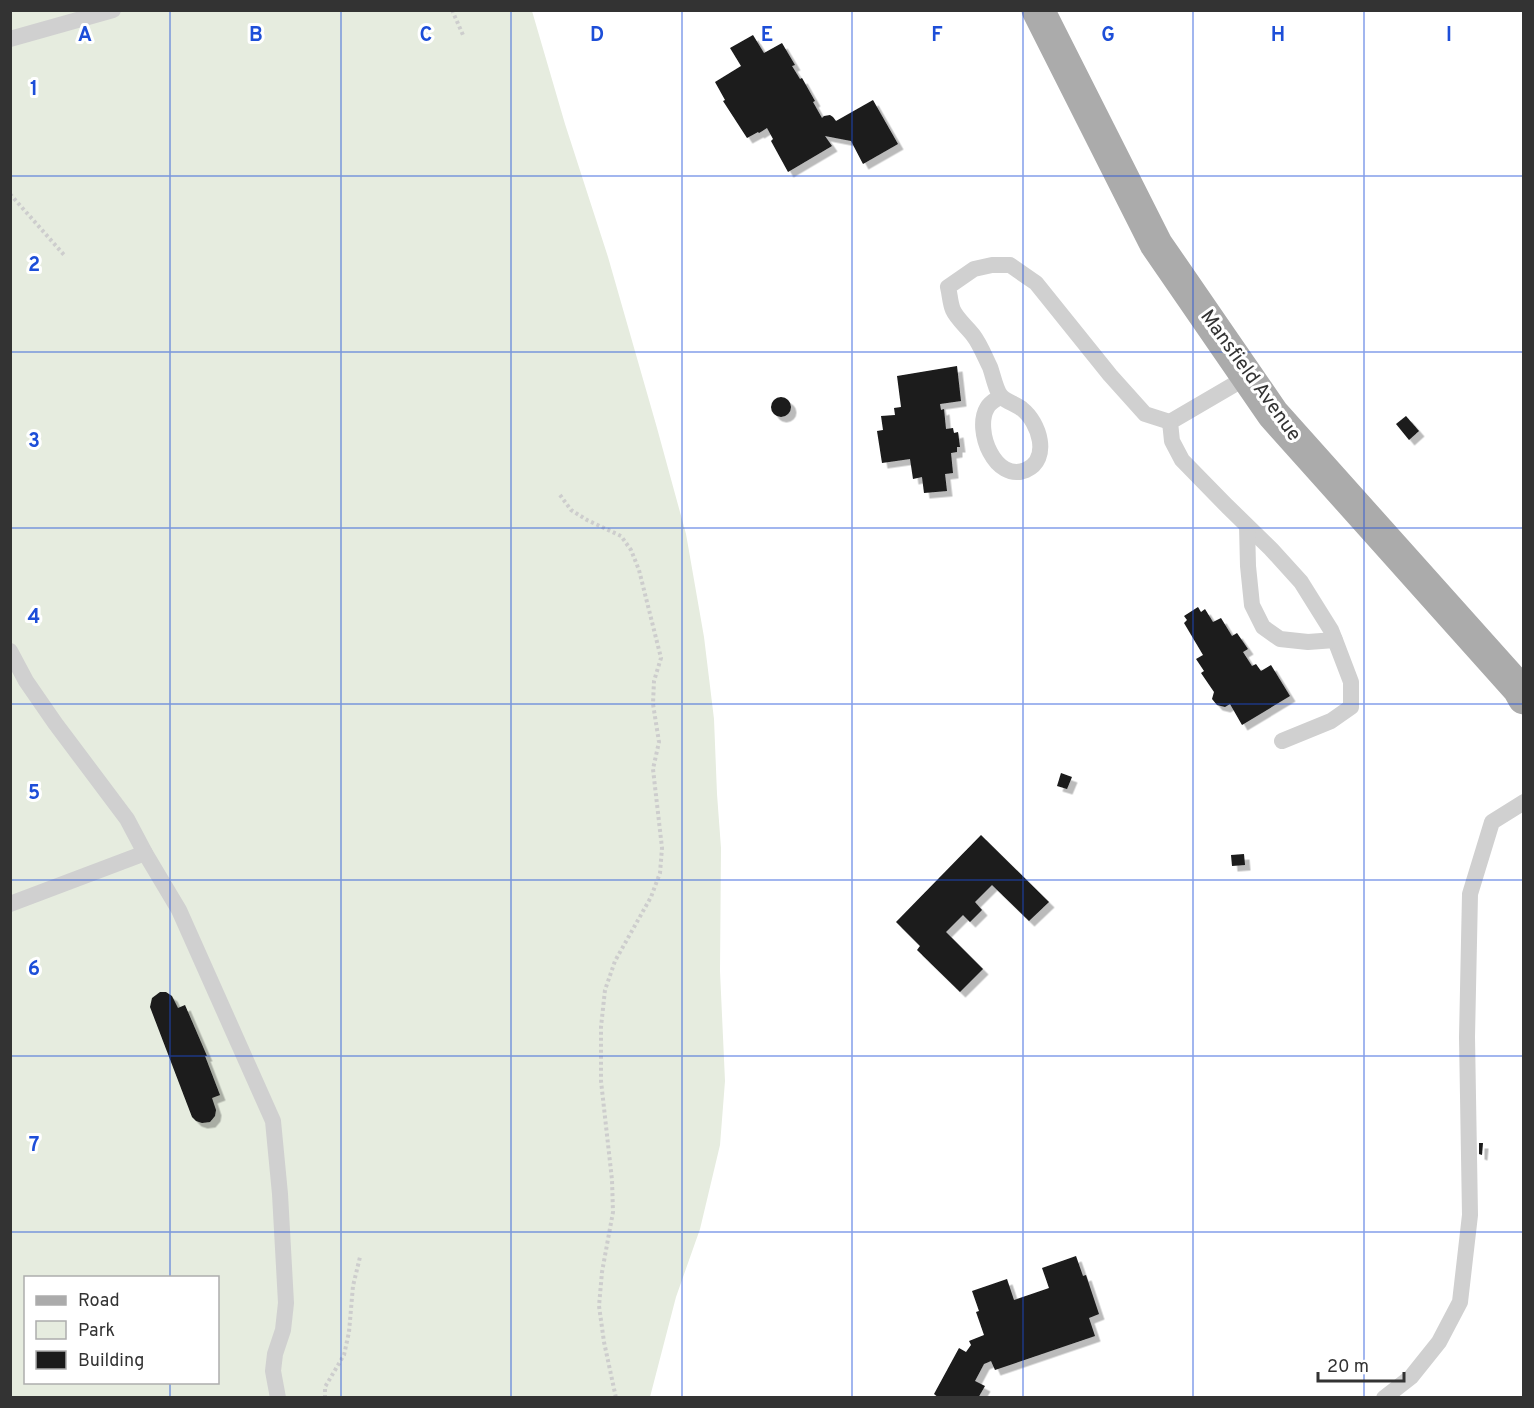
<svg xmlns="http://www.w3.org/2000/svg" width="1534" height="1408" viewBox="0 0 1534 1408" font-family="Overpass,sans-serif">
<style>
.green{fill:#e6ecdf;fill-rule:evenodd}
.building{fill:#1a1a1a;filter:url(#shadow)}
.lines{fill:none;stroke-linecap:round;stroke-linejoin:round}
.path{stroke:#cdcdcd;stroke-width:4;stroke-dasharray:3 3;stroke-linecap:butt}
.service{stroke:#d0d0d0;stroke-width:16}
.primary{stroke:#ababab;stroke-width:33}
.grid{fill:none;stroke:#1d4ed8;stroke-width:1.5;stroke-opacity:0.55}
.labels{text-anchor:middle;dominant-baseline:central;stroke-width:6;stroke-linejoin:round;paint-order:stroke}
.street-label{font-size:20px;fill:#333;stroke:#fff}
.grid-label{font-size:20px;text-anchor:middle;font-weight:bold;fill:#1d4ed8;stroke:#fff;stroke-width:6;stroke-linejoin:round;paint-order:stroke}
</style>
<defs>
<filter id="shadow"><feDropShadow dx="5.5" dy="5.5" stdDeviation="0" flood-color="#0004"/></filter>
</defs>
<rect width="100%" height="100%" fill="#fff"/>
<path class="green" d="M11 11H532L565 124 608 257 657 428 686 534 704 637 714 719 717 794 721 848 720 971 725 1081 720 1145 700 1229 676 1297 650 1397H11ZM26 1278H218V1382H26Z"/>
<g class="building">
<path d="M753 35 764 53 782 43 795 65 792 66 800 79 802 78 815 101 813 102 822 118 824 116 830 115 833 117 836 121 873 100 898 144 863 164 851 141 825 136 832 146 788 172 771 141 773 139 767 128 759 133 758 132 747 138 723 101 725 100 715 82 741 66 730 48Z"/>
<path d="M957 366 961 401 940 404 941 410 944 409 946 429 953 428 954 433 958 432 960 447H957V452L951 453 953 473 945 474 947 491 924 493 922 477 913 479 910 459 882 463 877 431 883 430 881 416 895 415 894 408 901 407 897 376Z"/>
<circle cx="781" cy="407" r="10"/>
<path d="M1406 416 1419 431 1409 440 1396 424Z"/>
<path d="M1198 607 1201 612 1205 609 1213 622 1221 618 1232 636 1237 633 1248 649 1243 652 1252 666 1256 664 1261 671 1271 665 1290 696 1242 725 1230 704 1225 707 1217 705 1212 699 1214 692 1201 673 1204 671 1196 659 1203 655 1184 623 1187 620 1184 616Z"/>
<path d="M1061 773 1072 777 1067 789 1057 786Z"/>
<path d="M981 835 1049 902 1029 921 992 885 975 902 982 910 970 922 963 915 946 932 983 969 960 992 917 950 920 946 896 922Z"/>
<path d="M1244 854 1245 865 1232 866 1231 855Z"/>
<path d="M160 992H166L172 996 178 1008 185 1005 207 1056H205L220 1095 212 1098 216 1110 215 1116 210 1122 202 1123 196 1121 192 1117 150 1007 152 998Z"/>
<path d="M1479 1143H1483L1482 1155 1479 1154Z"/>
<path d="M1076 1256 1083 1276 1086 1275 1099 1314 1089 1318 1095 1336 995 1370 991 1361 984 1364 975 1381 985 1386 978 1398H939L934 1394 959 1348 966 1352 971 1345 969 1341 984 1335 976 1312 979 1311 972 1291 1007 1279 1014 1300 1049 1288 1042 1268Z"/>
</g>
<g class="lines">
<g class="path">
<path d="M452 10 463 35"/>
<path d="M10 194 65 256"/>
<path d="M560 495 571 510 587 520 621 536 631 550 639 570 661 658 654 681 653 704 659 742 653 769 662 848 660 873 651 897 615 961 605 990 601 1027V1081L612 1180 613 1212 602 1272 599 1306 604 1342 616 1398"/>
<path d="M10 1397 11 1398"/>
<path d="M325 1398V1387L344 1355 349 1332 353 1286 360 1257"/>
</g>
<g class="service">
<path d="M10 39 113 10"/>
<path d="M1247 377 1170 422 1172 441 1182 460 1227 506 1271 549 1301 582 1331 630 1335 640 1351 682V707L1331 721 1282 741"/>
<path d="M1001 396C996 400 990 402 987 408 974 430 995 483 1026 470 1051 459 1039 422 1022 409 1016 404 1007 402 1002 397 996 392 993 375 990 367 985 357 980 344 973 335 967 327 957 319 953 310 950 303 950 295 948 287L974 269 992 265H1010L1036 283 1110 375 1145 414 1170 422"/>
<path d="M1247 526 1248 566 1252 605 1263 627 1280 639 1308 642 1335 640"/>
<path d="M10 651 26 681 55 723 127 819 145 853 179 910 273 1121 280 1194 286 1303 283 1330 275 1354 273 1371 278 1398"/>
<path d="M10 904 145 853"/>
<path d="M1384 1398 1411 1377 1439 1342 1460 1302 1470 1215 1467 1037 1470 894 1492 822 1524 802"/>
</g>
<path class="primary" d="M1038 10 1156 244 1273 414 1519 689 1524 698"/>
</g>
<path class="grid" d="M170 10V1278M341 10V1398M511 10V1398M682 10V1398M852 10V1398M1023 10V1398M1193 10V1398M1364 10V1398M10 176H1524M10 352H1524M10 528H1524M10 704H1524M10 880H1524M10 1056H1524M10 1232H1524M170 1382V1398"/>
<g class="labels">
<g class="street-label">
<text transform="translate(1250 376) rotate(54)">Mansfield Avenue</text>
</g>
</g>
<g class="grid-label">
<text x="85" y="41">A</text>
<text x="256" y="41">B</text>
<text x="426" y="41">C</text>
<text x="597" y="41">D</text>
<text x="767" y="41">E</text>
<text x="937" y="41">F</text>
<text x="1108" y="41">G</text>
<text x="1278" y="41">H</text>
<text x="1449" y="41">I</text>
<text x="34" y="95">1</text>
<text x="34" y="271">2</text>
<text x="34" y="447">3</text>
<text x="34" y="623">4</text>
<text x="34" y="799">5</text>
<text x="34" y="975">6</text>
<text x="34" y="1151">7</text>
</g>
<rect width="1534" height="1408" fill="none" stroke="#333333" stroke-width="24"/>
<rect x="24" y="1276" width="195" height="108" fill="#ffffff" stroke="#adadad" stroke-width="1.5"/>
<rect x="36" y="1296" width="30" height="9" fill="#ababab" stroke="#adadad" stroke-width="1.5"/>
<text x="78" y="1306" font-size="18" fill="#333333">Road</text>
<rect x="36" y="1321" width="30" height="18" fill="#e6ecdf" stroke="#adadad" stroke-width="1.5"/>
<text x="78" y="1336" font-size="18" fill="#333333">Park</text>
<rect x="36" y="1351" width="30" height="18" fill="#1a1a1a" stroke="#adadad" stroke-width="1.5"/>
<text x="78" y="1366" font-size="18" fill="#333333">Building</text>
<path d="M1318 1372v9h86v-9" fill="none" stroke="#333333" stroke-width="3"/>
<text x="1327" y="1372" font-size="18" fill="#333333" stroke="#ffffff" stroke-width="4.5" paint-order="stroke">20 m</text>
</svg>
